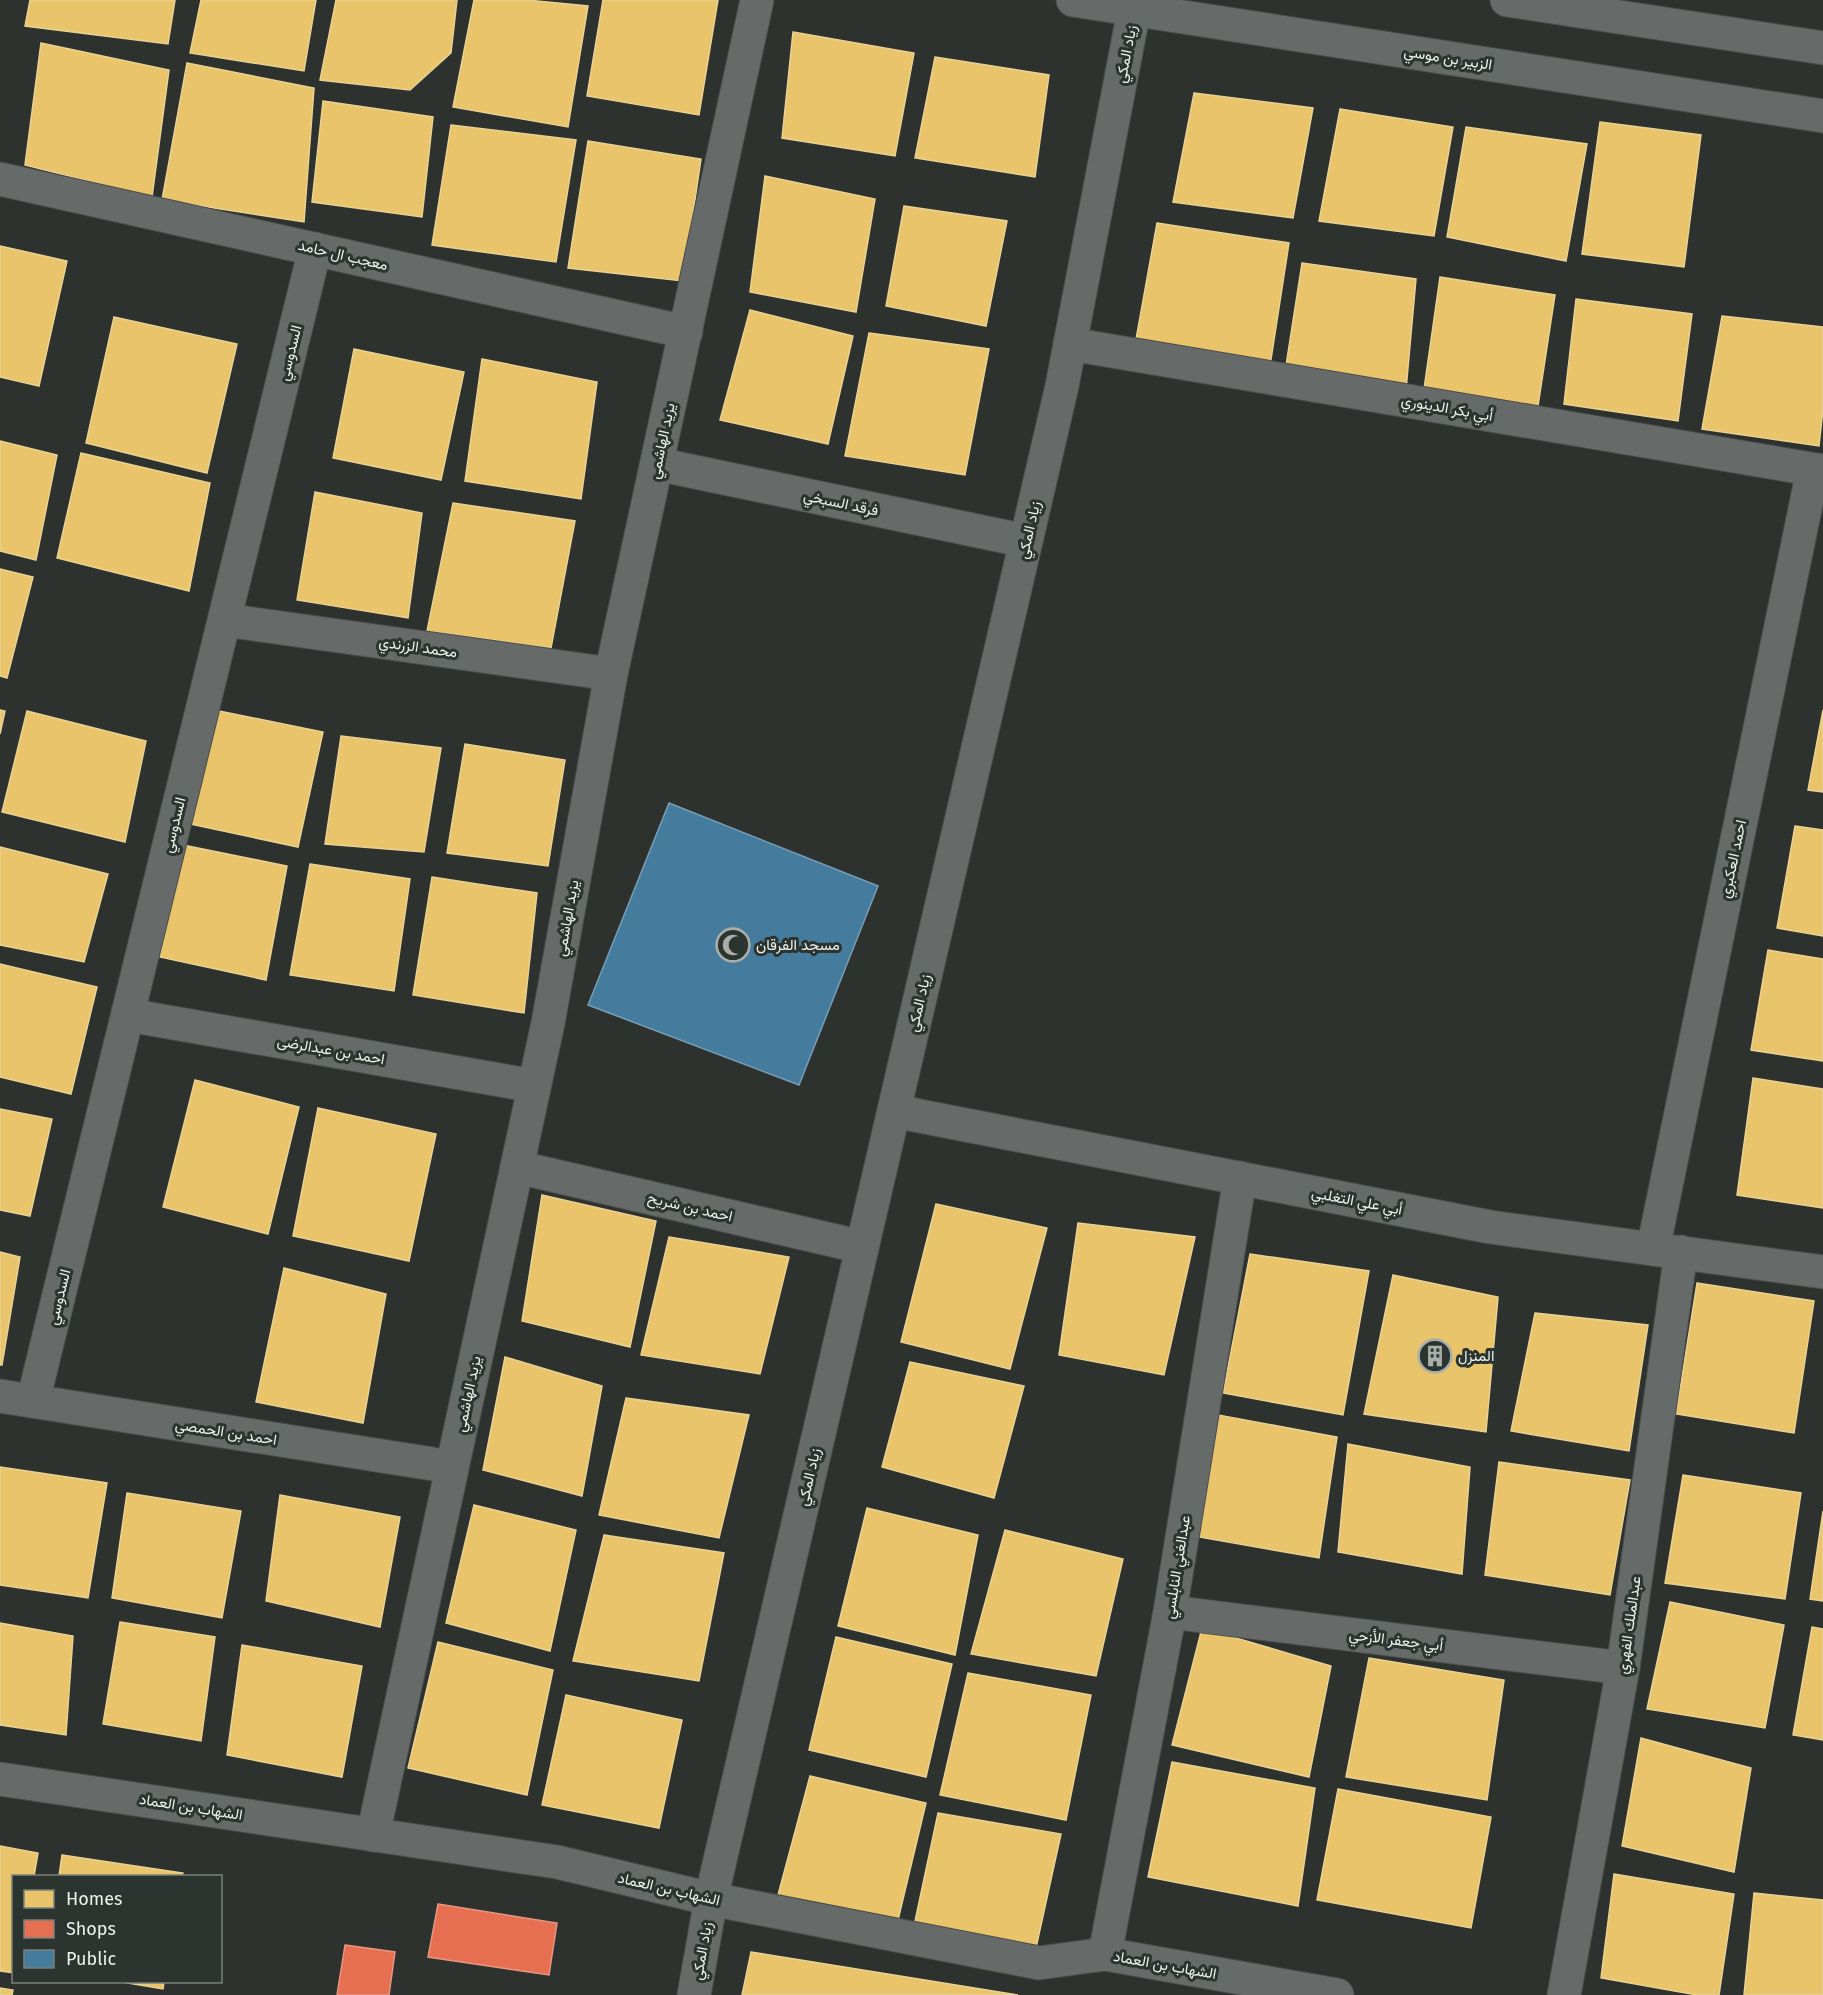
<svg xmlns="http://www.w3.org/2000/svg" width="1823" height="1995" viewBox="0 0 1823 1995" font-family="'Fira Sans',Vazirmatn,sans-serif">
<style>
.homes{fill:#e9c46a;stroke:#ead292;stroke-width:1.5}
.shops{fill:#e76f51;stroke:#e89680;stroke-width:1.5}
.public{fill:#457b9d;stroke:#779eb5;stroke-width:1.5}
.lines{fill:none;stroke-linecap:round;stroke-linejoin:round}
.street-casing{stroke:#494d4b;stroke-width:35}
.street{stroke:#666a68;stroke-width:33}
.labels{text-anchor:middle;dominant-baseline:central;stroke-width:6;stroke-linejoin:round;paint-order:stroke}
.street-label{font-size:15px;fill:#ecf1ee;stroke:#2b342f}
.poi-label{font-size:15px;fill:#ecf1ee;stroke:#2b342f;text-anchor:start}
</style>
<rect width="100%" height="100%" fill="#2d322f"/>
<g class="homes">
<path d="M30 0H175L168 44 25 26Z"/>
<path d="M201 0H316L304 71 190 53Z"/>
<path d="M336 0H457L451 53 410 90 320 80Z"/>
<path d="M474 0H527L588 6 568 127 453 107Z"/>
<path d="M603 0H718L699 115 587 96Z"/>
<path d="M793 32 914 53 895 156 782 138Z"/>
<path d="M41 43 169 70 152 197 25 165Z"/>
<path d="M935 57 1049 75 1035 177 915 158Z"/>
<path d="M187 63 314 88 304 222 162 200Z"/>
<path d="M1194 93 1313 108 1293 218 1173 202Z"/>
<path d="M323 101 433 117 422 217 312 202Z"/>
<path d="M1340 109 1453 127 1434 236 1319 221Z"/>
<path d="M1600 122 1701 135 1684 267 1582 254Z"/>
<path d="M451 125 576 140 556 262 432 245Z"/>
<path d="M1466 127 1587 144 1566 261 1447 237Z"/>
<path d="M588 141 701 159 683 281 568 268Z"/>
<path d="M765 176 875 199 856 312 750 292Z"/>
<path d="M904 206 1007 221 986 326 886 306Z"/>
<path d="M1157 223 1289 243 1270 366 1135 345Z"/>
<path d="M0 246 67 261 39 386 0 377Z"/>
<path d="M1302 263 1416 279 1406 390 1285 372Z"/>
<path d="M1440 277 1555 295 1538 406 1424 389Z"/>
<path d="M1576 299 1692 314 1678 421 1564 404Z"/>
<path d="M750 310 853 336 828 444 720 420Z"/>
<path d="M1722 316 1823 327V409L1819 446 1702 429Z"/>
<path d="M114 317 237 344 207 473 86 443Z"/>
<path d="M869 333 989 349 965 475 845 456Z"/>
<path d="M354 349 464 372 441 480 333 458Z"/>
<path d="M482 359 597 382 581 499 465 481Z"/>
<path d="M0 441 57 455 36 560 0 551Z"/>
<path d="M81 453 210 483 189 591 57 558Z"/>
<path d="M315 492 422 513 408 618 297 600Z"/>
<path d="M453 503 575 521 551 648 427 631Z"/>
<path d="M0 569 33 577 7 678 0 676Z"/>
<path d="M0 710 5 711 0 734Z"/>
<path d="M1823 710V792L1808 790Z"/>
<path d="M27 711 146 741 125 842 2 812Z"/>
<path d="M219 711 323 732 298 847 190 824Z"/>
<path d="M341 736 441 748 424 852 325 844Z"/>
<path d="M465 744 565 760 548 866 447 853Z"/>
<path d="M1795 826 1823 830V936L1777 928Z"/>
<path d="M183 845 287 866 266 980 160 957Z"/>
<path d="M0 847 108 874 84 962 0 945Z"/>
<path d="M310 864 410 879 394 991 290 975Z"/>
<path d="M432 877 537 893 524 1013 413 995Z"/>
<path d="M1768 950 1823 959V1061L1751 1050Z"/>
<path d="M0 964 97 987 71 1094 0 1077Z"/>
<path d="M1753 1078 1823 1089V1208L1737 1195Z"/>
<path d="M195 1080 299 1107 268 1234 163 1207Z"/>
<path d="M318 1108 436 1134 409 1261 293 1236Z"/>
<path d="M0 1109 52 1119 30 1216 0 1210Z"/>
<path d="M542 1195 656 1221 630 1347 522 1321Z"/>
<path d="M936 1204 1047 1228 1010 1369 901 1342Z"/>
<path d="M1078 1223 1195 1237 1164 1375 1059 1355Z"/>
<path d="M669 1237 789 1257 760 1374 641 1355Z"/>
<path d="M0 1252 20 1257 2 1365H0Z"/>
<path d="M1250 1254 1369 1271 1343 1415 1223 1393Z"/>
<path d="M284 1268 386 1294 363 1423 256 1402Z"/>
<path d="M1393 1275 1498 1297 1486 1432 1364 1414Z"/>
<path d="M1697 1283 1814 1301 1794 1433 1676 1414Z"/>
<path d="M1535 1313 1648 1325 1629 1451 1511 1431Z"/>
<path d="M505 1357 602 1386 582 1496 483 1470Z"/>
<path d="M910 1362 1024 1386 994 1498 882 1467Z"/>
<path d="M626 1398 749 1415 719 1538 599 1515Z"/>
<path d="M1218 1415 1337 1437 1319 1558 1199 1537Z"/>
<path d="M1348 1444 1470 1467 1462 1574 1338 1552Z"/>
<path d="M1499 1462 1630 1480 1610 1595 1485 1575Z"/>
<path d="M0 1467 107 1483 88 1598 0 1585Z"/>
<path d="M1683 1475 1801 1493 1785 1599 1665 1583Z"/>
<path d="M127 1493 241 1511 222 1618 112 1598Z"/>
<path d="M280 1495 400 1517 380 1627 266 1601Z"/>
<path d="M474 1505 576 1530 550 1651 446 1623Z"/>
<path d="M867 1508 978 1535 955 1655 838 1626Z"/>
<path d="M1823 1511V1601L1810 1599Z"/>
<path d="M1005 1530 1123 1559 1096 1676 971 1654Z"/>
<path d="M604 1535 724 1553 699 1681 573 1661Z"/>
<path d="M1670 1602 1784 1625 1765 1728 1647 1709Z"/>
<path d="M120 1622 215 1637 201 1741 103 1724Z"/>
<path d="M0 1623 73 1636 66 1735 0 1725Z"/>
<path d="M1812 1627 1823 1629V1740L1793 1735Z"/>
<path d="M1202 1628 1331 1666 1309 1777 1172 1745Z"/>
<path d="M836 1637 952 1664 926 1777 809 1750Z"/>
<path d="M438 1642 553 1670 527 1795 408 1768Z"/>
<path d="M242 1645 362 1666 342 1777 227 1755Z"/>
<path d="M1369 1658 1504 1680 1487 1800 1346 1777Z"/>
<path d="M968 1673 1091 1695 1066 1820 940 1795Z"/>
<path d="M566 1695 682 1720 659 1828 542 1805Z"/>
<path d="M1641 1738 1751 1768 1734 1872 1622 1846Z"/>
<path d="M1172 1762 1315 1788 1298 1906 1148 1877Z"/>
<path d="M810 1776 926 1803 898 1920 778 1895Z"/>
<path d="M1338 1789 1491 1817 1471 1928 1317 1900Z"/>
<path d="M938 1813 1061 1834 1036 1948 914 1926Z"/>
<path d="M0 1846 38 1853 34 1876H14V1973L0 1971Z"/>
<path d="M62 1855 183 1873 182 1876H59Z"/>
<path d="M1614 1874 1734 1894 1719 1995H1697L1601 1978Z"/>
<path d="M1754 1893 1823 1900V1995H1744Z"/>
<path d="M751 1952 1018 1995H742Z"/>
<path d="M122 1982H164L163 1989Z"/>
<path d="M0 1988 13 1990 12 1995H0Z"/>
</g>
<g class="shops">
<path d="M438 1904 557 1923 549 1975 428 1957Z"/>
<path d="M345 1945 395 1952 389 1995H337Z"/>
</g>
<path class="public" d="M669 803 878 886 799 1085 588 1005Z"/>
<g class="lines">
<defs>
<g id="street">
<path d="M1073 0 1823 116"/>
<path d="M1507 0 1823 48"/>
<path d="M0 179 686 332"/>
<path d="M1070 344 1823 471"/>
<path d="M657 464 1026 541"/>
<path d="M225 620 611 674"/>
<path d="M128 1015 534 1086"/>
<path d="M894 1111 1490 1227 1823 1272"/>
<path d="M517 1167 862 1247"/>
<path d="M1653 1249 1813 470"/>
<path d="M0 1396 452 1467"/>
<path d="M33 1401 315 249"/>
<path d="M1170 1612 1623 1668"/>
<path d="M0 1779 557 1862 711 1899 1039 1963 1105 1954 1337 1995"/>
<path d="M373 1835 548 1023 611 674 757 0"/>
<path d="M1105 1954 1170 1612 1240 1178"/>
<path d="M694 1995 711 1899 1062 386 1136 0"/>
<path d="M1564 1995 1623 1668 1681 1252"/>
</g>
</defs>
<use href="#street" class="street-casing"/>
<use href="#street" class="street"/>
</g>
<defs>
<symbol id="mosque-ring" viewBox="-11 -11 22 22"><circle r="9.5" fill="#2b342f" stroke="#a9aeab" stroke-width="1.5"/><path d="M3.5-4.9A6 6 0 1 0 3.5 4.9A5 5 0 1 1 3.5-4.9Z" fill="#a9aeab"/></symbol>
<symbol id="building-ring" viewBox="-11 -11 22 22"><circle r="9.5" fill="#2b342f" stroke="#a9aeab" stroke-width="1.5"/><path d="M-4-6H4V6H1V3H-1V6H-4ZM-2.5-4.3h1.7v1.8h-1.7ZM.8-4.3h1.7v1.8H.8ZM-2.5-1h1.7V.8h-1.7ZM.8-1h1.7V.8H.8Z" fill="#a9aeab"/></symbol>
</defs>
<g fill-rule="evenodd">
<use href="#mosque-ring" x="714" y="926" width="38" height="38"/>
<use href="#building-ring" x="1416" y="1337" width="38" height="38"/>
</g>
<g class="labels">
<g class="street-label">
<text transform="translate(1126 54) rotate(-79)">زياد المكي</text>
<text transform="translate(1448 58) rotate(9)">الزبير بن موسي</text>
<text transform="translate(343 255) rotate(13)">معجب ال حامد</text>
<text transform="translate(290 353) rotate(-76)">السدوسي</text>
<text transform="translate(1447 408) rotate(10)">أبي بكر الدينوري</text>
<text transform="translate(662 441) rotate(-78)">يزيد الهاشمي</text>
<text transform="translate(841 503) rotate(12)">فرقد السبخي</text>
<text transform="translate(1029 530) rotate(-77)">زياد المكي</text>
<text transform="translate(418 647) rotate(8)">محمد الزرندي</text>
<text transform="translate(174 825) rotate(-76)">السدوسي</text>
<text transform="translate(1733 859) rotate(-78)">احمد العكبري</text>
<text transform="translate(567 918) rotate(-80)">يزيد الهاشمي</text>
<text transform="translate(919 1003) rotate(-77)">زياد المكي</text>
<text transform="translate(331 1050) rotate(10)">احمد بن عبدالرضى</text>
<text transform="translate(1357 1201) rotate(11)">أبي علي التغلبي</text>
<text transform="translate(690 1207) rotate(13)">احمد بن شريح</text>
<text transform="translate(59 1297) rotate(-76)">السدوسي</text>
<text transform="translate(468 1394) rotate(-78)">يزيد الهاشمي</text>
<text transform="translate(226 1432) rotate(9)">احمد بن الحمصي</text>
<text transform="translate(809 1477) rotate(-77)">زياد المكي</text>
<text transform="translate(1177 1567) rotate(-81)">عبدالغني النابلسي</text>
<text transform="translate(1629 1625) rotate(-82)">عبدالملك الفهري</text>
<text transform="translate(1396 1640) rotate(7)">أبي جعفر الأزحي</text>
<text transform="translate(191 1807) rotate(9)">الشهاب بن العماد</text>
<text transform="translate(669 1889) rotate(13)">الشهاب بن العماد</text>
<text transform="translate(702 1951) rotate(-80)">زياد المكي</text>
<text transform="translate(1165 1965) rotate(10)">الشهاب بن العماد</text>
</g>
<g class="poi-label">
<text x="756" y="945">مسجد الفرقان</text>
<text x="1458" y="1356">المنزل</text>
</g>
</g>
<rect x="12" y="1875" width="210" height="108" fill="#2b342f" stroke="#78807b" stroke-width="1.5"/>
<rect x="24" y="1890" width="30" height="18" fill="#e9c46a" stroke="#78807b" stroke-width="1.5"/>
<text x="66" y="1905" font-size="18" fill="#ecf1ee">Homes</text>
<rect x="24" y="1920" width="30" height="18" fill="#e76f51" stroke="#78807b" stroke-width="1.5"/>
<text x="66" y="1935" font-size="18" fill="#ecf1ee">Shops</text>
<rect x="24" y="1950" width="30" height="18" fill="#457b9d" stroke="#78807b" stroke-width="1.5"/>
<text x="66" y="1965" font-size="18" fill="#ecf1ee">Public</text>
</svg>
